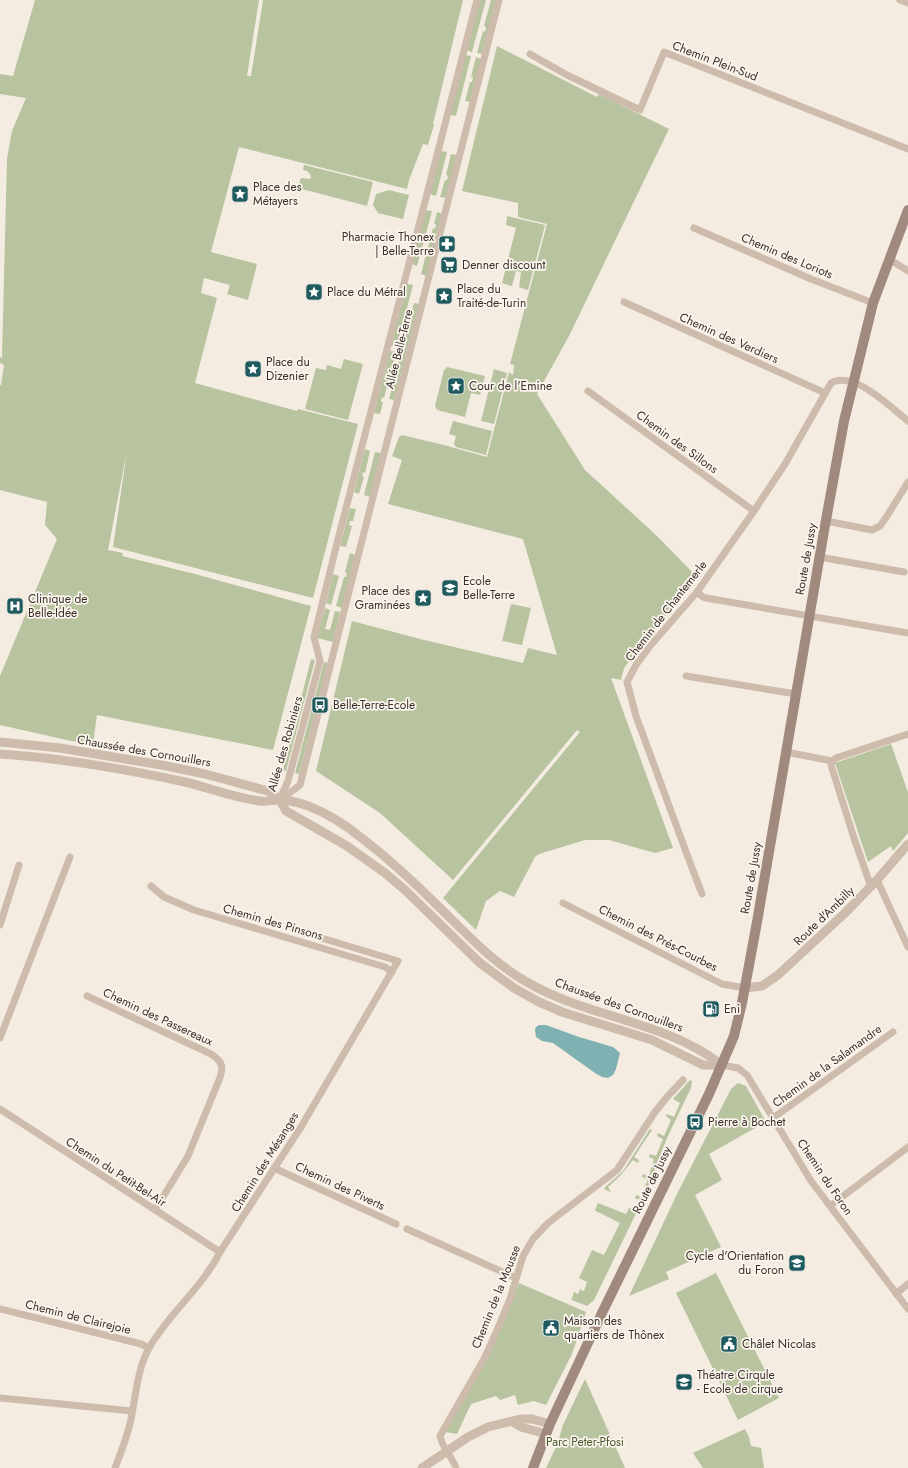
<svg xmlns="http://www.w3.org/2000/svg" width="908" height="1468" viewBox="0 0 908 1468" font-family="Jost,sans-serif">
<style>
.green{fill:#b8c4a0}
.water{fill:#7fb0b2}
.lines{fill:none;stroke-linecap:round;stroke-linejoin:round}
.minor{stroke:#cdbbac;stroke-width:7}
.tertiary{stroke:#cdbbac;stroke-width:9}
.secondary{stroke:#a18a7d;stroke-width:10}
.labels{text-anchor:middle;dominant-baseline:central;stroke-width:3.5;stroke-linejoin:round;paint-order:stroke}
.street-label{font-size:12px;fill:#3b302b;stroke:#fbf5ee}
.poi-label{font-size:12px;fill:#3b302b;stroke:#fbf5ee;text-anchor:start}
.park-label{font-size:12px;fill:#4a5a2e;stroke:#fbf5ee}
</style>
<rect width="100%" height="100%" fill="#f4ebe1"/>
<g class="green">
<path d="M35 0H259L247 76H251L263 0H463L433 124 434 125 428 145 423 144 409 180 407 189 239 147 211 252 257 264 248 300 227 294 230 285 204 278 201 293 217 298 195 383 297 411 298 409 358 424 313 598 113 547 127 451 108 550 123 553 122 556 195 574 311 606 273 750 97 715 93 744 71 741 0 725V676L57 539 45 525 47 502 0 490V385H1L4 365 0 363V357L2 358 7 158 12 131 26 98 0 94V74L13 76Z"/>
<path d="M479 0H486L472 52 466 50Z"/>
<path d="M491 0H496L482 54 477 53 483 31 485 32 486 27 484 26Z"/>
<path d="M497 46 597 97 599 94 669 129 570 334 537 394 585 470 656 535 696 576 624 668 621 680 611 678 673 848 655 853 609 840H585L539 854 535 857 514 897 500 891 486 901 476 930 443 898 580 732 577 730 453 880 380 813 316 771 352 621 424 640 523 663 528 648 557 655 523 539 388 504 402 460 392 456 399 437 402 435 444 445 487 457 509 372 513 375 514 365 510 364 547 224 518 217V203L462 191Z"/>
<path d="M465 55 471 56 456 116 450 115Z"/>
<path d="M476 57 481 59 470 102 465 101 470 82H472L473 77H471Z"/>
<path d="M441 151 447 152 436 196 430 194Z"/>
<path d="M451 154 457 155 446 198 440 197 445 180H447L448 176 446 175Z"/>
<path d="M304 165 373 182 367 206 298 188 301 178 310 179 311 175 307 171 303 170Z"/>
<path d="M389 190 409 195 403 219 378 213 373 205 376 194Z"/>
<path d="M426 210 432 211 417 266 412 264Z"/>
<path d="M437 212 442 214 426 276 421 274 433 228 435 229 436 224H434Z"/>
<path d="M507 216 545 225 528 290 519 287 521 272 516 271 512 286 502 283 516 228 506 225Z"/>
<path d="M407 284 413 285 397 347 391 346Z"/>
<path d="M414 303 419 304 394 400 389 399 401 354H403L404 349 402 348Z"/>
<path d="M390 351 396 352 384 398 382 397 381 402H383L380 414 374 413Z"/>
<path d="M344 359 363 364 348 420 305 409 316 368 326 370 327 365 341 369Z"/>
<path d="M447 367 485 376 480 395 471 393 465 417 437 410 435 406 444 370Z"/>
<path d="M494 369 507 373 494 424 481 421Z"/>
<path d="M453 421 492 431 486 455 456 447 454 444 456 436 449 434Z"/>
<path d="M365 449 370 451 365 473 363 472 362 476 364 477 359 494 354 492Z"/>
<path d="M375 452 381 453 370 497 364 495Z"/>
<path d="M350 508 356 509 353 521H350L349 525 352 526 346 547 340 546Z"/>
<path d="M350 553 355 555 342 608 336 606 344 577H346L347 573 345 572Z"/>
<path d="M333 574 339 576 331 605 326 603Z"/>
<path d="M511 604 531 608 522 645 502 641Z"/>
<path d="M325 608 330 610 325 629 330 630 335 611 340 612 333 642 317 638Z"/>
<path d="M311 659 315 660 286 771 283 770Z"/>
<path d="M324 662 328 663 299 774 295 773Z"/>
<path d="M891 744 908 792V833L893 851 891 846 868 862 835 763Z"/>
<path d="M690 1080 692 1081 691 1088 667 1138 644 1197 594 1300 587 1306 572 1300V1298L574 1292 578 1294 580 1289 584 1291 587 1282 579 1278 592 1250 604 1255 620 1223 596 1211 595 1210 598 1203 626 1214 629 1208 635 1210 640 1200 635 1198 636 1195 641 1197 648 1179 642 1177 643 1174 649 1176 654 1159 649 1157 650 1154 656 1156 663 1139 657 1136 658 1133 664 1136 671 1120 666 1116 667 1114 674 1117 680 1103 673 1099Z"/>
<path d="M738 1083 746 1086 766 1122 709 1154 722 1180 695 1195 721 1247 666 1272 669 1279 629 1296 678 1192 731 1089Z"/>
<path d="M650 1129 652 1130 634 1157 639 1160 638 1163 633 1160 621 1175 608 1187 611 1192 606 1190 604 1188 623 1171Z"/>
<path d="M716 1273 779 1398 738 1420 676 1293Z"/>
<path d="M519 1283 586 1312 572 1354 546 1405 534 1401 518 1405 515 1395 500 1400 496 1396 471 1404 457 1434 445 1432 505 1320Z"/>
<path d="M585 1379 625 1468H546L557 1445 563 1425Z"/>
<path d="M745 1429 749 1437 751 1446 761 1448 764 1468H703L693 1453Z"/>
</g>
<path class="water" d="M539 1025H546L579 1037 613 1047 620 1053 616 1069 613 1075 608 1078 602 1077 595 1073 553 1043 542 1041 536 1037 535 1030 536 1027Z"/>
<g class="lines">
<g class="minor">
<path d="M900 0 908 3"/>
<path d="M530 54 567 75 640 110 664 52 908 149"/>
<path d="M694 228 811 279 873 303"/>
<path d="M889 259 908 271"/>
<path d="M624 302 825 393"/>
<path d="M588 391 754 511"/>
<path d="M826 521 872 530 880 526 887 516 908 482"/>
<path d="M819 557 904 572"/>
<path d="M697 592 703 597 706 598 908 633"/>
<path d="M686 676 796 694"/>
<path d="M786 752 832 761"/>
<path d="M280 799 288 781 320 661 314 637 336 547 477 0"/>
<path d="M280 800 300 785 499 0"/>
<path d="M877 880 908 947"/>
<path d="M151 886 164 897 194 910 385 967 392 972"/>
<path d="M871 887 854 838 831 765 832 761 836 758 908 734"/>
<path d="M702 894 689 860 636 716 627 682 636 665 650 646 697 592 754 511 785 464 831 383C854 370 890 407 908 421"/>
<path d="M563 903 722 984 745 988"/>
<path d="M0 925 19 865"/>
<path d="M87 996 211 1054C223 1062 224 1067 219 1080L188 1156 155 1210"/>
<path d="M0 1038 70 857"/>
<path d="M722 1065 738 1068 747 1075 811 1181 908 1309"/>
<path d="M0 1109 220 1252"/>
<path d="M773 1118 893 1032"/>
<path d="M274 1168 396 1224"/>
<path d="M830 1206 908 1147"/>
<path d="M407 1229 516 1278"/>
<path d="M896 1294 908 1284"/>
<path d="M0 1309 141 1344 149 1348"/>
<path d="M0 1398 132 1411"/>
<path d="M115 1468C121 1452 128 1435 131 1419 136 1395 137 1370 149 1348 169 1313 202 1288 220 1252L301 1127 398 961 298 931"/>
<path d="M456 1468C452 1456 442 1448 440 1436L484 1359 495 1335 510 1299 523 1256 533 1239 548 1223 617 1170 655 1112 667 1097 683 1080"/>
</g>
<g class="tertiary">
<path d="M0 742 60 748 167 766 205 774 268 791 280 800 286 811 347 846 385 873 405 890 480 963 514 988 539 1002 562 1012 652 1040 703 1065H722"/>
<path d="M0 754C61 758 125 769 185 782 210 788 234 798 260 801 267 802 273 800 280 800 288 800 300 803 308 806 327 813 347 826 363 839 390 860 415 883 439 907 466 933 492 962 525 981 587 1018 664 1020 722 1065"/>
<path d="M745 988 762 986 778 975 845 913 877 880 908 844"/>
<path d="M513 1422 521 1427 546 1434"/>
<path d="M422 1468 468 1437 488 1427 521 1419H532L550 1424"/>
</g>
<path class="secondary" d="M533 1468 550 1424 601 1315 709 1094 734 1036 742 1003 757 922 824 531 844 421 873 303 908 210"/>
</g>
<defs>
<symbol id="sight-square" viewBox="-11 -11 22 22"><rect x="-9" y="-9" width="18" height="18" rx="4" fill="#1f5a5e" stroke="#fbf5ee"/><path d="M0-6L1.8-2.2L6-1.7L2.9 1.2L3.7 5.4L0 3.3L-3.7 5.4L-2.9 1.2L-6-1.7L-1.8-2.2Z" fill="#fff"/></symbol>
<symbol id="pharmacy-square" viewBox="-11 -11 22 22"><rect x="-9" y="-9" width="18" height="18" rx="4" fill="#1f5a5e" stroke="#fbf5ee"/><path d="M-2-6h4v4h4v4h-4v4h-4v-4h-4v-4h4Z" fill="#fff"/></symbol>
<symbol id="supermarket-square" viewBox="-11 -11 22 22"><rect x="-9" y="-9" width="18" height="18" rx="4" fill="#1f5a5e" stroke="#fbf5ee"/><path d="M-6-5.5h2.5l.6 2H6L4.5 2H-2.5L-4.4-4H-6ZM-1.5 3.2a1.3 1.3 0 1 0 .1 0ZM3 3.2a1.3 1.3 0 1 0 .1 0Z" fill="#fff"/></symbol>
<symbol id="school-square" viewBox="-11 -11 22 22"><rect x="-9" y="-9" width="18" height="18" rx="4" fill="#1f5a5e" stroke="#fbf5ee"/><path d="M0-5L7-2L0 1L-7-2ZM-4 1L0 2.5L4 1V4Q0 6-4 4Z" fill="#fff"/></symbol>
<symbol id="hospital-square" viewBox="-11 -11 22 22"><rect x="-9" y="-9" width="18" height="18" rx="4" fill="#1f5a5e" stroke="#fbf5ee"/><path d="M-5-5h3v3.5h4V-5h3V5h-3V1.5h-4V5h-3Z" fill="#fff"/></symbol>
<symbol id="bus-square" viewBox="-11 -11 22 22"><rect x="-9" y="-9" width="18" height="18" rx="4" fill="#1f5a5e" stroke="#fbf5ee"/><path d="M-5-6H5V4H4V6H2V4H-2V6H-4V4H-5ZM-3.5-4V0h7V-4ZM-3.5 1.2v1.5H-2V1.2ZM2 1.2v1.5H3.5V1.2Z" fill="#fff"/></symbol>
<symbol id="fuel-square" viewBox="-11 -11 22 22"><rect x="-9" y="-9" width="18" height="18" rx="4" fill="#1f5a5e" stroke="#fbf5ee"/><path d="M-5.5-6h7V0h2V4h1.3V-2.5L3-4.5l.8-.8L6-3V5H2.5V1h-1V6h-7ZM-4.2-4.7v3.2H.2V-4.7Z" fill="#fff"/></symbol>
<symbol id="civic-square" viewBox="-11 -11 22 22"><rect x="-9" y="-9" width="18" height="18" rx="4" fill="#1f5a5e" stroke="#fbf5ee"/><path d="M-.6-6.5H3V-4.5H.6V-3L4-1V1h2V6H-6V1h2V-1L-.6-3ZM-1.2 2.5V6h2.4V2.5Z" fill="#fff"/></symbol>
</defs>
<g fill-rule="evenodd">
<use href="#sight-square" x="230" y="184" width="20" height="20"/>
<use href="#pharmacy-square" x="437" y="234" width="20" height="20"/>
<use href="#supermarket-square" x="439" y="255" width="20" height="20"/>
<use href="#sight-square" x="304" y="282" width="20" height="20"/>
<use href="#sight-square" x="434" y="286" width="20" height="20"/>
<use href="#sight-square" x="243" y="359" width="20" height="20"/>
<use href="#sight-square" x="446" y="376" width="20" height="20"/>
<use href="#school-square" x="440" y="578" width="20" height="20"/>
<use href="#sight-square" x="413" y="588" width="20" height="20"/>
<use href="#hospital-square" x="5" y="596" width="20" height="20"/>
<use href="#bus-square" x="310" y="695" width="20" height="20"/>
<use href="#fuel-square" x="701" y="999" width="20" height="20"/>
<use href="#bus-square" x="685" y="1112" width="20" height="20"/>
<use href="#school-square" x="787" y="1253" width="20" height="20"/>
<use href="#civic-square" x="541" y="1318" width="20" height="20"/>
<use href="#civic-square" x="719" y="1334" width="20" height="20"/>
<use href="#school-square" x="674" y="1372" width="20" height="20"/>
</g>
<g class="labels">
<g class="street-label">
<text transform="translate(715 61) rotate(21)">Chemin Plein-Sud</text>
<text transform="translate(787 256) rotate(23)">Chemin des Loriots</text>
<text transform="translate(729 338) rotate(24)">Chemin des Verdiers</text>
<text transform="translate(399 349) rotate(-76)">Allée Belle-Terre</text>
<text transform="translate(677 442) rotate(36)">Chemin des Sillons</text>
<text transform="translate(806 559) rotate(-80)">Route de Jussy</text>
<text transform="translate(666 611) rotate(-52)">Chemin de Chantemerle</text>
<text transform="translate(285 744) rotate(-74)">Allée des Robiniers</text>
<text transform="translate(144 751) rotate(10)">Chaussée des Cornouillers</text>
<text transform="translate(751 878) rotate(-80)">Route de Jussy</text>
<text transform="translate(824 916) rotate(-44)">Route d'Ambilly</text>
<text transform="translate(273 922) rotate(16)">Chemin des Pinsons</text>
<text transform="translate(658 938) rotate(27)">Chemin des Prés-Courbes</text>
<text transform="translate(619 1005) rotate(20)">Chaussée des Cornouillers</text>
<text transform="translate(158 1017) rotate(25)">Chemin des Passereaux</text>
<text transform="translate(827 1066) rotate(-36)">Chemin de la Salamandre</text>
<text transform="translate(265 1162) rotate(-58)">Chemin des Mésanges</text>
<text transform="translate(116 1172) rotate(33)">Chemin du Petit-Bel-Air</text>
<text transform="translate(825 1177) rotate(56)">Chemin du Foron</text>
<text transform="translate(652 1180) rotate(-64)">Route de Jussy</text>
<text transform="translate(340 1186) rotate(25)">Chemin des Piverts</text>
<text transform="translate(496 1297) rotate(-68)">Chemin de la Mousse</text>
<text transform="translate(78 1317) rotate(14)">Chemin de Clairejoie</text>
</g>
<g class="poi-label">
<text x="253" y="187">Place des<tspan x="253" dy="14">Métayers</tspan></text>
<text x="434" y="237" text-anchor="end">Pharmacie Thonex<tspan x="434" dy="14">| Belle-Terre</tspan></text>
<text x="462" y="265">Denner discount</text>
<text x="457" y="289">Place du<tspan x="457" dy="14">Traité-de-Turin</tspan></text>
<text x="327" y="292">Place du Métral</text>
<text x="266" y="362">Place du<tspan x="266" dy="14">Dizenier</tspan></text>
<text x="469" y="386">Cour de l'Emine</text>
<text x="463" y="581">Ecole<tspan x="463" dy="14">Belle-Terre</tspan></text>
<text x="410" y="591" text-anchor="end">Place des<tspan x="410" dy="14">Graminées</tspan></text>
<text x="28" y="599">Clinique de<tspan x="28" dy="14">Belle-Idée</tspan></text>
<text x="333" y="705">Belle-Terre-Ecole</text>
<text x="724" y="1009">Eni</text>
<text x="708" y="1122">Pierre à Bochet</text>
<text x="784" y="1256" text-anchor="end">Cycle d'Orientation<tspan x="784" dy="14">du Foron</tspan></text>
<text x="564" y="1321">Maison des<tspan x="564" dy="14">quartiers de Thônex</tspan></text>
<text x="742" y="1344">Châlet Nicolas</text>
<text x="697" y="1375">Théatre Cirqule<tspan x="697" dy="14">- Ecole de cirque</tspan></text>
</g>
<g class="park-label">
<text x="585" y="1442">Parc Peter-Pfosi</text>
</g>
</g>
</svg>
